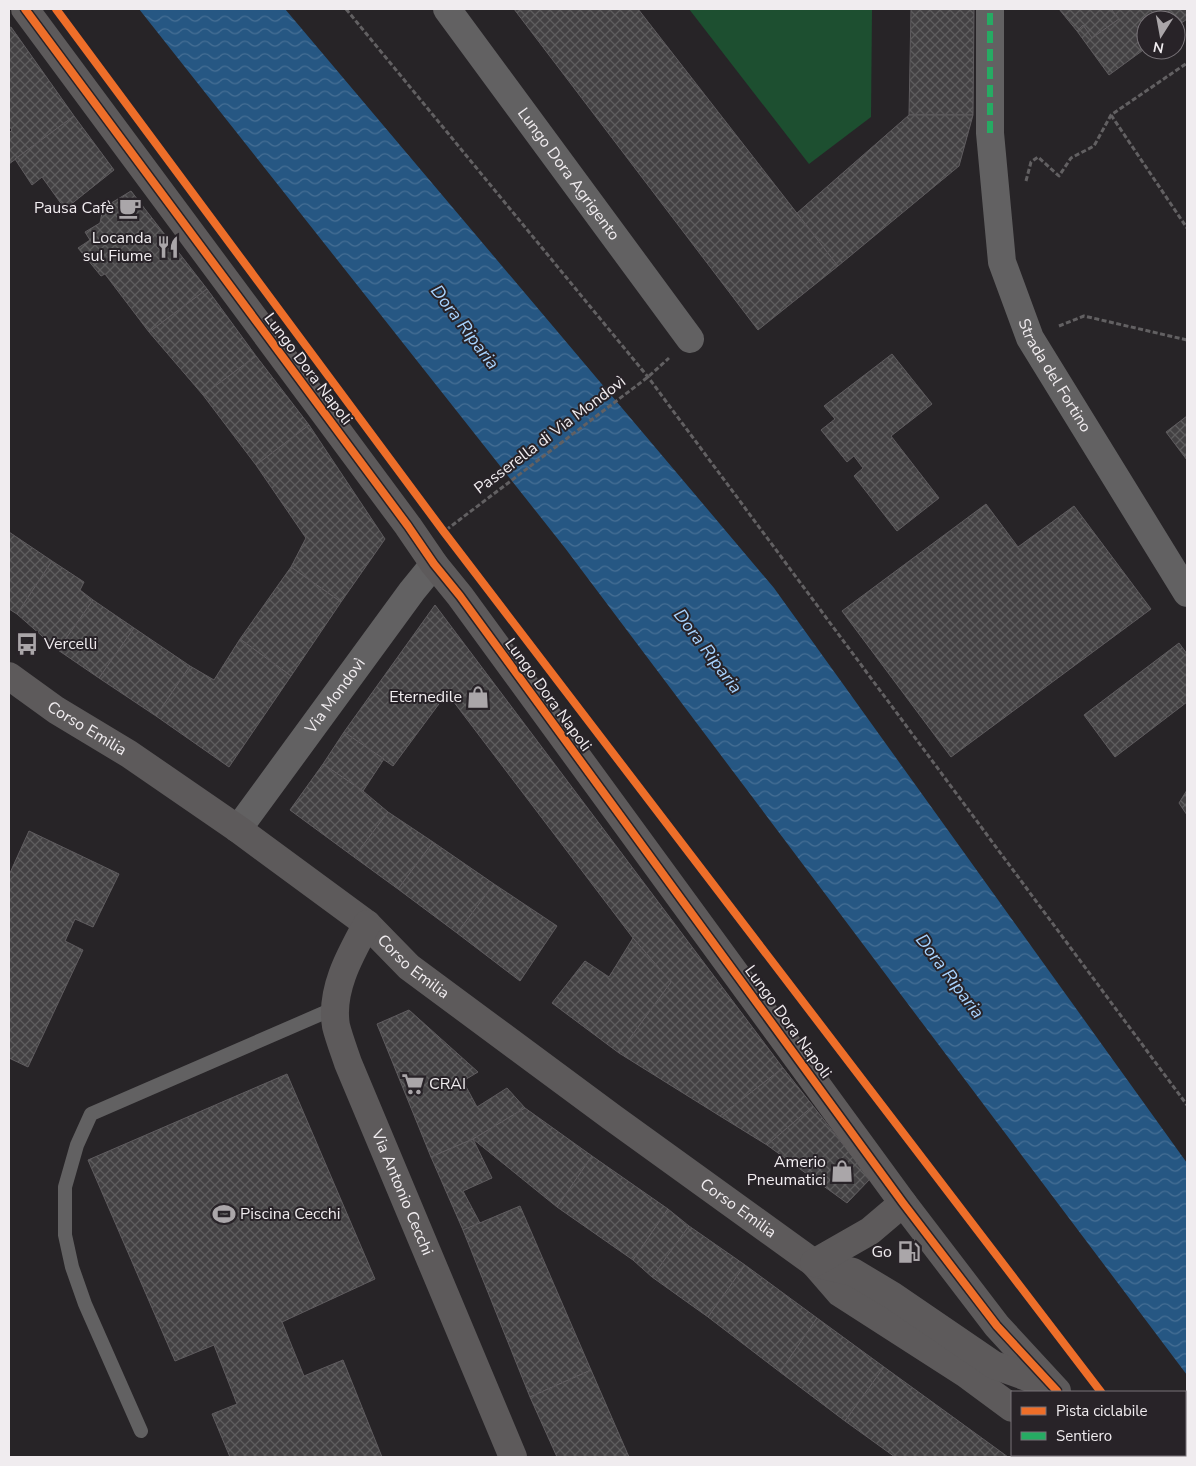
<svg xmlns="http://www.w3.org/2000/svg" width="1196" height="1466" viewBox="0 0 1196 1466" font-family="'Nunito Sans',sans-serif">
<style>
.green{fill:#1d4f30}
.water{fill:url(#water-waves)}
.building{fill:url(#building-cross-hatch);stroke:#5f5c5f}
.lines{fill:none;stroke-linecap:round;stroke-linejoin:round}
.path{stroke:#626062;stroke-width:3;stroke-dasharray:5 2.5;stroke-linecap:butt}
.lane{stroke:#626162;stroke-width:14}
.street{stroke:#626162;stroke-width:28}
.secondary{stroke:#5d5a5b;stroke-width:28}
.quiet{stroke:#26ab63;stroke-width:6;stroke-dasharray:12 6;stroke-linecap:butt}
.cycleway-casing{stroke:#282328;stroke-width:11}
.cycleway{stroke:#ee6e29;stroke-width:8}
.labels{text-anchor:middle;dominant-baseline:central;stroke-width:4;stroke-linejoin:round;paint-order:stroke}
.street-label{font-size:16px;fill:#f0ecef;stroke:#282328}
.poi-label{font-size:16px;fill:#f0ecef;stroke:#282328;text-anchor:end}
.water-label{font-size:18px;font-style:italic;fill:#a8d3fe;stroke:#282328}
</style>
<defs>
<pattern id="water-waves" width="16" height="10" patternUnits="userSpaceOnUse" patternTransform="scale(1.25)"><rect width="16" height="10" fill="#265783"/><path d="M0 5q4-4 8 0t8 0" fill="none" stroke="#466f95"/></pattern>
<pattern id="building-cross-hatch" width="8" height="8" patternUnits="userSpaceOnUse" patternTransform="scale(1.25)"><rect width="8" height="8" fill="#434143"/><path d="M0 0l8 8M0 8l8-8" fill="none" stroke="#5e5d5e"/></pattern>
</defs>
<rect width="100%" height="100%" fill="#272427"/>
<path class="green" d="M689 9H872L871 117 809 164Z"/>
<path class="water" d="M139 9H285L774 588 1187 1163V1375L565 548Z"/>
<g class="building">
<path d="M514 9H638L838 266 758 330Z"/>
<path d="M911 9H974L973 115H909Z"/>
<path d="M1059 9H1111L1119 19 1092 38 1083 25 1077 31Z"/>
<path d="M1111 9H1187V19L1176 27V20H1146V48L1109 75 1077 31 1083 25 1092 38 1119 19Z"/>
<path d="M11 27 74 116 9 164V133L12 130 9 126V28Z"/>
<path d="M909 115H973L959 166 838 266 797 213Z"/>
<path d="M74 116 114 170 65 209 42 177 32 185 15 159Z"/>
<path d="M131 191 207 289 149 332 105 274 101 276 78 248 90 240 85 232 100 223 103 208Z"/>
<path d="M207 289 256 356 203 395 149 332Z"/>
<path d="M892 354 932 404 891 436 939 498 897 531 854 476 863 468 854 456 847 462 821 430 835 419 824 406Z"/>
<path d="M256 356 309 425 256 465 203 395Z"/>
<path d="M1187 416V460L1166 432Z"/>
<path d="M309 425 385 539 341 602 291 567 306 538 256 465Z"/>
<path d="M986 504 1018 547 1074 506 1151 609 951 757 842 611Z"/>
<path d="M9 532 52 561 17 614 9 609Z"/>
<path d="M52 561 84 582 80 590 93 600 58 650 17 614Z"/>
<path d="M291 567 341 602 291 676 240 639Z"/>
<path d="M93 600 134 628 99 678 58 650Z"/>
<path d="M435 605 783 1068 720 1116 619 1053 671 982 633 938 447 693 393 766 344 732Z"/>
<path d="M134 628 190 666 156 716 99 678Z"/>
<path d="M240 639 291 676 229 767 156 716 190 666 214 680Z"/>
<path d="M1179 643 1187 654V702L1115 757 1084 715Z"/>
<path d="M344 732 384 759 363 791 323 764Z"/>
<path d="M323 764 363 791 388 812 354 857 290 810Z"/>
<path d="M1187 790V815L1179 803Z"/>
<path d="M388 812 433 842 398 889 354 857Z"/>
<path d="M29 831 119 874 93 927 75 919 65 941 83 950 28 1067 9 1058V875Z"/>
<path d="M433 842 494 884 457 933 398 889Z"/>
<path d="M494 884 557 926 520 981 457 933Z"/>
<path d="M633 938 671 982 619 1053 552 1003 585 961 609 977Z"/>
<path d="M409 1010 478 1072 463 1081 477 1107 507 1088 525 1108 473 1139 431 1157 377 1024Z"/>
<path d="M783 1068 813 1106 767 1145 720 1116Z"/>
<path d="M287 1074 375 1279 282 1322 304 1376 343 1360 382 1457H230L212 1414 237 1404 214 1345 175 1361 88 1160Z"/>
<path d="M813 1106 870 1179 847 1203 767 1145Z"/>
<path d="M525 1108 592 1156 557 1207 473 1139Z"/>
<path d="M473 1139 492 1178 463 1191 480 1223 463 1230 431 1157Z"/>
<path d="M592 1156 668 1209 633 1260 557 1207Z"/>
<path d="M520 1206 591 1370 530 1397 463 1230Z"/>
<path d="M668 1209 689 1226 652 1277 633 1260Z"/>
<path d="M689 1226 745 1265 708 1317 652 1277Z"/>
<path d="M745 1265 817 1318 780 1372 708 1317Z"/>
<path d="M817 1318 884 1367 845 1421 780 1372Z"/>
<path d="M884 1367 1008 1457H895L845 1421Z"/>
<path d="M591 1370 629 1457H557L530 1397Z"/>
</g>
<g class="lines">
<g class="path">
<path d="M346 9 648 377 1187 1105"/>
<path d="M1111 115 1187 228"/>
<path d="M1026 181 1031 162 1038 157 1059 176 1071 158 1094 146 1111 115 1187 63"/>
<path d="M1059 326 1084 316 1187 340"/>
<path d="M446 530 648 377 669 358"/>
</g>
<path class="lane" d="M141 1431 85 1304 72 1267 65 1235V1187L77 1145 91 1114 335 1008"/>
<g class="street">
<path id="s1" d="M447 9 690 339"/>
<path id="s2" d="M990 9V133L1002 262 1030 338 1187 593"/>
<path id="s3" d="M238 829 412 591 434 564"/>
</g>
<g class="secondary">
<path d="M25 9 408 526 434 564 460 596 903 1203 997 1326 1057 1391"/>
<path id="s4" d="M9 676 56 710 129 754 238 829 367 924 409 967 613 1118 814 1263 840 1293 966 1374 1012 1408"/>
<path id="s5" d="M367 924C350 955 330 990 336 1026 339 1038 344 1051 348 1063L513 1457"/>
<path d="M814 1263 853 1272 893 1296 994 1365 1038 1381 1049 1387"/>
<path d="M814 1263 870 1231 903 1203"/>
<path d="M1073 1455 1077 1457"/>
<path d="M1108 1455 1109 1457"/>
</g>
<path class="quiet" d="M990 133V9"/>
<defs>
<g id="cycleway">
<path d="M25 9 408 526 434 564 460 596 903 1203 997 1326 1057 1391"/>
<path d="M56 9 444 532 1101 1392"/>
</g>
</defs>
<use href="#cycleway" class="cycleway-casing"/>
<use href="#cycleway" class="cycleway"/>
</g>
<defs>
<symbol id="cafe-bare" viewBox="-9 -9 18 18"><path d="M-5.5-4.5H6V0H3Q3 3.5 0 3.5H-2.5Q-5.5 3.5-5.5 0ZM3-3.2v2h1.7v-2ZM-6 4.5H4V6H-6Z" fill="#aaa6a9" stroke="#282328" stroke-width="2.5" paint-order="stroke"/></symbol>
<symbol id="restaurant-bare" viewBox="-9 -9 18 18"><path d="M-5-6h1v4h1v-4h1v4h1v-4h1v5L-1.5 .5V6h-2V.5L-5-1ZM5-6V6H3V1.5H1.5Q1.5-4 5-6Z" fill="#aaa6a9" stroke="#282328" stroke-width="2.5" paint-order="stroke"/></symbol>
<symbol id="bus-bare" viewBox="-9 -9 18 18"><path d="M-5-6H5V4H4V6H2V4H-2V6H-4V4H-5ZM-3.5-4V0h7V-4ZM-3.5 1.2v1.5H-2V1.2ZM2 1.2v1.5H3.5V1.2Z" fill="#aaa6a9" stroke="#282328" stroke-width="2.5" paint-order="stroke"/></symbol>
<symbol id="shop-bare" viewBox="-9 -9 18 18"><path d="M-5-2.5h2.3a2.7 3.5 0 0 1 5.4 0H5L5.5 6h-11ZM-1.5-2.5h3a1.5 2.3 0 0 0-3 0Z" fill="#aaa6a9" stroke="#282328" stroke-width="2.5" paint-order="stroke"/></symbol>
<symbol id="supermarket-bare" viewBox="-9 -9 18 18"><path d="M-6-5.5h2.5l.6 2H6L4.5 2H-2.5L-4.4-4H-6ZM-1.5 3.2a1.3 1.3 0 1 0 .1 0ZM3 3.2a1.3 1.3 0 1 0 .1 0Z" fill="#aaa6a9" stroke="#282328" stroke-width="2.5" paint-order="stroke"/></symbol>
<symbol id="stadium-bare" viewBox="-9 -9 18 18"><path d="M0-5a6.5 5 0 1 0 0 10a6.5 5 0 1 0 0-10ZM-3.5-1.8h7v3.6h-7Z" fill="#aaa6a9" stroke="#282328" stroke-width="2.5" paint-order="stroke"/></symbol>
<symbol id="fuel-bare" viewBox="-9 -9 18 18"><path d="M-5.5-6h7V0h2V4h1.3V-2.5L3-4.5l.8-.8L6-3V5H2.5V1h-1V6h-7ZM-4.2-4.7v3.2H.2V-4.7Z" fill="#aaa6a9" stroke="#282328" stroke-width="2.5" paint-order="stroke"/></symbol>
</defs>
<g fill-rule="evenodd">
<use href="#cafe-bare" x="114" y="192" width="32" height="32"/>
<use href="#restaurant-bare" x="152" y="231" width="32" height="32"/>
<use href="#bus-bare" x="11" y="628" width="32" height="32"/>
<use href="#shop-bare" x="462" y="681" width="32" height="32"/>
<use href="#supermarket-bare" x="397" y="1068" width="32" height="32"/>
<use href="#shop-bare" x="826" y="1155" width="32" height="32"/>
<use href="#stadium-bare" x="208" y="1198" width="32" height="32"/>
<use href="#fuel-bare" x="893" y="1236" width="32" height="32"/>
</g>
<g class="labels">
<g class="street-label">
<text stroke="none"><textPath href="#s1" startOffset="205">Lungo Dora Agrigento</textPath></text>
<text transform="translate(308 369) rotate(53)">Lungo Dora Napoli</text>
<text stroke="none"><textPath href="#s2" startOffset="379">Strada del Fortino</textPath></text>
<text transform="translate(550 435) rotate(-37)">Passerella di Via Mondovì</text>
<text transform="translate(548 695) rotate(54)">Lungo Dora Napoli</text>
<text stroke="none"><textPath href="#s3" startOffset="165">Via Mondovì</textPath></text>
<text stroke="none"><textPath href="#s4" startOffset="94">Corso Emilia</textPath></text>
<text stroke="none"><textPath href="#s4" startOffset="499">Corso Emilia</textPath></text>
<text transform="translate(788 1022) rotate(54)">Lungo Dora Napoli</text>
<text stroke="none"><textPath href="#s5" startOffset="288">Via Antonio Cecchi</textPath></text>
<text stroke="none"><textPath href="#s4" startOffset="904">Corso Emilia</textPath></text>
</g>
<g class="poi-label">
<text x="114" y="208">Pausa Cafè</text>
<text x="152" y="238">Locanda<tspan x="152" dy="18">sul Fiume</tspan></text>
<text x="44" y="644" text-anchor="start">Vercelli</text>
<text x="462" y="697">Eternedile</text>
<text x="429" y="1084" text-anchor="start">CRAI</text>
<text x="826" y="1162">Amerio<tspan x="826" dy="18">Pneumatici</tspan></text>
<text x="240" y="1214" text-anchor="start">Piscina Cecchi</text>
<text x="892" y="1252">Go</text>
</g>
<g class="water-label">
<text transform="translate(465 327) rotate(53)">Dora Riparia</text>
<text transform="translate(708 651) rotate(53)">Dora Riparia</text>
<text transform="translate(950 976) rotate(53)">Dora Riparia</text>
</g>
</g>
<rect width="1196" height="1466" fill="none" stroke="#f0ecef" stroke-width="20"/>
<rect x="1011" y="1391" width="175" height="65" fill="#282328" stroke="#787378"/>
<rect x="1021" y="1407" width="25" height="8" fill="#ee6e29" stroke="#787378"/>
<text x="1056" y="1416" font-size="15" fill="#f0ecef">Pista ciclabile</text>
<rect x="1021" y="1432" width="25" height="8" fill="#26ab63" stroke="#787378"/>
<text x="1056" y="1441" font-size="15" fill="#f0ecef">Sentiero</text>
<g transform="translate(1161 35) rotate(191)"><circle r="24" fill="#282328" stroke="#787378"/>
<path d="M0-4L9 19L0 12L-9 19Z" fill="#aaa6a9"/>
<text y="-8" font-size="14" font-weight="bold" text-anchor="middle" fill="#f0ecef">N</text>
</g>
</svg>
